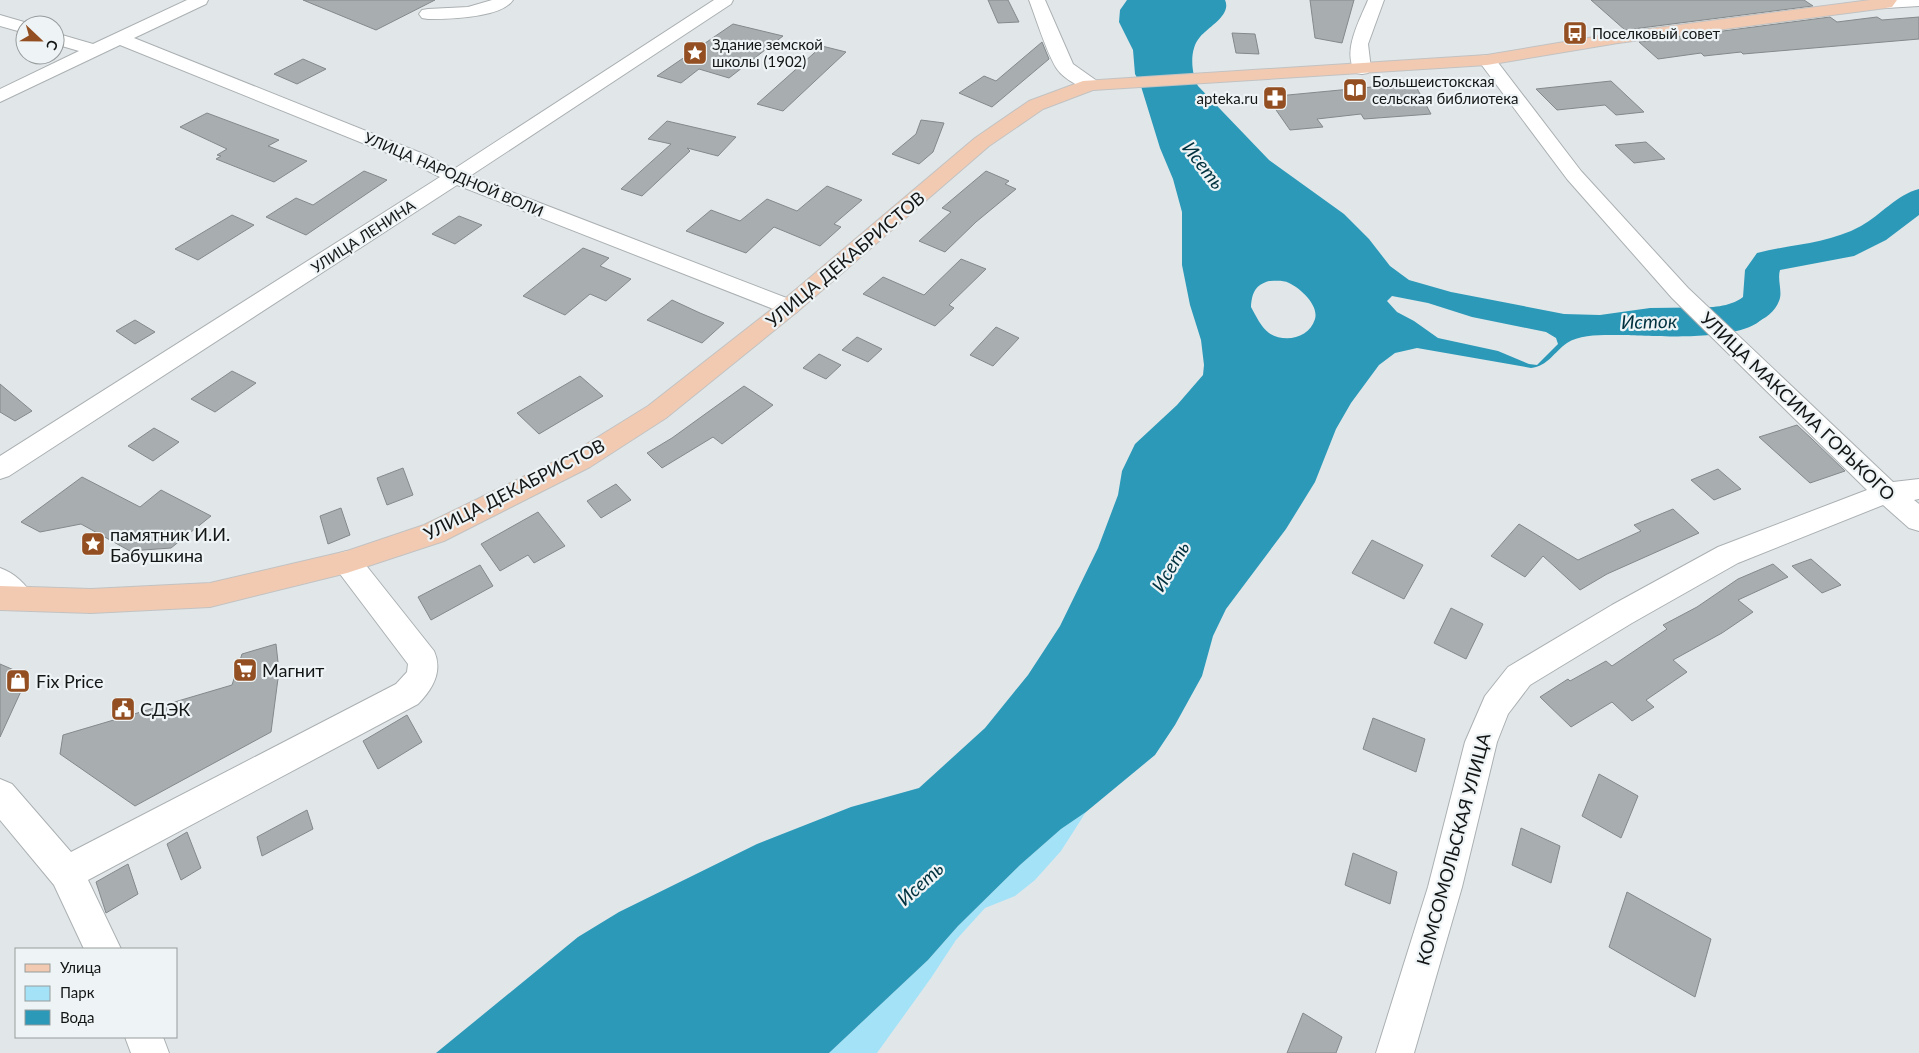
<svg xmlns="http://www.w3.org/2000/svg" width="1919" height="1053" viewBox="0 0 1919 1053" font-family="Lato,sans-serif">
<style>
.green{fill:#a4e2f8}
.water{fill:#2d99b9;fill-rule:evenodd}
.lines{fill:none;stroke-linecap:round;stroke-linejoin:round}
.river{fill:#2d99b9;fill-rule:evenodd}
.building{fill:#a8adaf;stroke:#84898b}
.minor-casing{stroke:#abb0b2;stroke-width:2}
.major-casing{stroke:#c2c2c2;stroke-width:2}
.minor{fill:#fff;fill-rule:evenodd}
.major{fill:#f2cab2;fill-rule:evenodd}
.labels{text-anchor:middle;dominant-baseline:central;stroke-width:4.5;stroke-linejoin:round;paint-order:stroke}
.far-poi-label{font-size:15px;fill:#141616;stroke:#eef4f6;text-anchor:start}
.far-street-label{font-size:15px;fill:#141616;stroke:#eef4f6}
.street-label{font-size:18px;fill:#141616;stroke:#eef4f6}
.poi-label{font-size:18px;fill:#141616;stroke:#eef4f6;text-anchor:start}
.water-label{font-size:19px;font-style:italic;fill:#00313f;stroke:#eef4f6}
</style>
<rect width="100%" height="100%" fill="#e1e7e9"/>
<path class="green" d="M1086 812 1061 851 1035 880 1015 896 985 908 956 940 931 978 877 1053H829L928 960 958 926 1020 865 1061 829Z"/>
<path class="water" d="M1127 0H1225C1232 15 1208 27 1200 37 1189 49 1191 73 1198 86L1269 160 1344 214 1369 239 1390 266 1409 280 1451 292 1564 314 1600 315 1650 308 1727 307 1750 301H1761L1767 307C1767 346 1645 335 1619 335 1604 335 1580 334 1567 343 1554 352 1548 366 1531 368L1417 348 1395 353 1379 365 1351 403 1336 429 1315 482 1286 529 1226 609 1213 636 1202 676 1175 725 1155 755 1086 812 1061 829 1020 865 958 926 928 960 829 1053H436L578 937 619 912 757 844 851 807 919 788 985 728 1028 675 1060 626 1098 548 1118 495 1122 471 1135 444 1177 405 1203 375 1204 365 1201 340 1190 305 1182 265V212L1173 179 1160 148 1140 83 1135 74 1133 50 1119 22 1120 10ZM1269 281C1276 281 1283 280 1289 283 1300 288 1319 305 1315 319 1309 339 1284 343 1269 333 1261 327 1256 316 1251 307 1252 293 1255 285 1269 281ZM1392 296 1428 303 1472 317 1546 332 1556 338 1558 344 1537 365 1529 364 1498 351 1438 338 1414 321 1397 312 1387 301Z"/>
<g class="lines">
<path class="river" d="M1919 189V215L1886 240 1854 256 1780 270C1777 280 1783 292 1779 301 1769 329 1717 334 1694 328L1689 319 1694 310C1711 306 1729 308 1743 297L1745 270 1757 253C1792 244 1828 244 1861 226 1881 215 1896 195 1919 189Z"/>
</g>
<g class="building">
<path d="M303 0H435L376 30Z"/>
<path d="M988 0H1008L1019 22 998 23Z"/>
<path d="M1310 0H1354L1342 43 1315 38Z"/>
<path d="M1591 0H1804L1813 6 1625 30Z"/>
<path d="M1830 17 1837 22 1877 17 1882 20 1919 17V39L1743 54 1741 52 1704 56 1701 53 1658 59 1639 42Z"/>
<path d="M733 24 783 36 729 78 699 69 681 83 657 76Z"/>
<path d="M1232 33 1255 34 1259 54 1236 53Z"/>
<path d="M1042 42 1049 59 992 107 959 93 984 76 996 81Z"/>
<path d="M822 46 846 52 783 111 757 104Z"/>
<path d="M303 59 326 69 297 84 274 74Z"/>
<path d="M1611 81 1644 112 1616 115 1605 105 1557 110 1536 89Z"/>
<path d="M1414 83 1431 114 1364 119 1361 114 1317 119 1323 127 1290 130 1267 97Z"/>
<path d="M207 113 279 140 268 146 307 161 274 182 216 159 221 156 217 155 227 149 180 127Z"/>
<path d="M921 120 944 123 933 152 919 164 892 154 916 134Z"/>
<path d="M667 121 736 137 718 156 687 148 690 151 642 196 621 189 671 144 648 139Z"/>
<path d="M1646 142 1665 159 1634 163 1615 145Z"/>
<path d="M364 171 387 180 306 235 266 217 296 198 313 205Z"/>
<path d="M986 171 1009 181 1005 184 1016 189 976 222 945 252 919 241 951 212 942 208Z"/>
<path d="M827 186 862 200 834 224 841 227 820 246 774 227 746 253 686 231 711 210 740 221 767 199 797 211Z"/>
<path d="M232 215 254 225 198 260 175 249Z"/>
<path d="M459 216 482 225 455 244 432 234Z"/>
<path d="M583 248 609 258 600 266 631 279 606 301 590 294 565 315 523 296Z"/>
<path d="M961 259 986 269 949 305 954 308 935 326 863 294 883 277 924 295Z"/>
<path d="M672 300 700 313 724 323 702 343 647 320Z"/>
<path d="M135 320 155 332 135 344 116 331Z"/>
<path d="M996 327 1019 338 993 366 970 355Z"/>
<path d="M857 337 882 349 868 362 842 350Z"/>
<path d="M819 354 841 365 826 379 803 368Z"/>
<path d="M232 371 256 383 215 412 191 399Z"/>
<path d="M580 376 603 396 539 434 517 413Z"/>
<path d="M0 384 32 411 15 421 0 412Z"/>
<path d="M744 386 773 405 722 444 713 437 662 468 647 453 672 438Z"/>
<path d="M1797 425 1812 439 1845 471 1810 483 1759 437Z"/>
<path d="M154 428 179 442 153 461 128 446Z"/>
<path d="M403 468 413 495 387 505 377 478Z"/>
<path d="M1718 469 1741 489 1714 500 1691 480Z"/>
<path d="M82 477 140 507 161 490 211 516 171 548 130 551 81 524 40 532 21 522Z"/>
<path d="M616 484 631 500 601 518 587 501Z"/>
<path d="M341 508 350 535 328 544 320 516Z"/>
<path d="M1673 509 1699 533 1607 574 1580 590 1543 556 1525 577 1491 556 1519 524 1578 560 1641 531 1634 525Z"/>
<path d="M538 512 565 546 534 563 528 555 500 571 481 544Z"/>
<path d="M1372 540 1423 565 1404 599 1352 573Z"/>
<path d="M1811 559 1841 585 1822 593 1792 566Z"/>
<path d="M1773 564 1788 577 1738 600 1753 612 1722 633 1673 660 1687 672 1646 700 1654 707 1632 721 1612 702 1571 727 1540 697 1568 679 1570 681 1606 661 1612 666 1667 629 1663 625 1697 607 1738 579Z"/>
<path d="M480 565 493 586 431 620 418 597Z"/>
<path d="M1451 608 1483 624 1466 659 1434 643Z"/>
<path d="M276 644 279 671 271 732 135 806 60 754 63 735 232 685 242 654Z"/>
<path d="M0 664 28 676 0 737Z"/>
<path d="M407 715 422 742 378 769 363 741Z"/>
<path d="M1373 718 1425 739 1416 772 1363 749Z"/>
<path d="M1599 774 1638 796 1621 838 1582 816Z"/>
<path d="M307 810 313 829 262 856 257 837Z"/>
<path d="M1521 828 1560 846 1551 883 1512 865Z"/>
<path d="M187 832 201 868 181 880 167 844Z"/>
<path d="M1353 853 1397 872 1390 904 1345 885Z"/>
<path d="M128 864 138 894 106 913 96 882Z"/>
<path d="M1627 892 1711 939 1695 997 1609 947Z"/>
<path d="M1303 1013 1342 1037 1336 1053H1287Z"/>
</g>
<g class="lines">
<defs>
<g id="minor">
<path d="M187 0H208L206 4 134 38 426 155 454 169 714 0H733L731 4 470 176 797 302 801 307 797 312 789 315 781 312 457 185 9 476 0 479V456L440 177 412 163 120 45 0 102V89L79 51 55 44V33L93 44Z"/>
<path d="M492 0H513C501 18 448 19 428 19L422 18 419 14 422 10 428 9 468 7Z"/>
<path d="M1029 0H1045L1073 64 1097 81 1099 85 1097 89C1085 92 1064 79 1057 69 1047 54 1036 18 1029 0Z"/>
<path d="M1368 0H1384L1368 44 1371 69 1368 73 1362 74 1356 73C1341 52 1360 20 1368 0Z"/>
<path d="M1880 0H1919V6L1886 8 1880 7 1878 3Z"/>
<path d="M0 15 31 24 32 25H25V33L0 26Z"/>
<path d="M1487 55 1493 56 1581 171 1688 288 1893 482 1919 479V499L1914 500 1919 504V531L1909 528 1883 505 1738 563 1632 623 1530 685 1508 714 1497 742 1462 887 1414 1053H1376L1428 887 1465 742 1485 696 1508 667 1612 605 1718 547 1867 490 1672 298 1567 179 1478 60 1481 56Z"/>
<path d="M347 551 357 554 434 651C443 671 433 689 418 704L88 880 121 949H84L54 885 0 820V779L12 784 71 852 396 684 407 672 408 664 337 570 333 562 337 554Z"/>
<path d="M0 568C14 573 27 584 33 598L29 606C16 611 10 608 0 598Z"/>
<path d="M125 1037H163L169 1053H131Z"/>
</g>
<path id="major" d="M1870 0H1897L1892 7 1886 8 1618 43 1487 65 1093 90 1043 109 989 146 797 312 666 418 590 467 444 541 347 573 210 607 91 613 0 610V586L91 589 210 583 347 551 424 525 572 453 648 406 781 302 975 138 1029 101 1083 81 1487 55 1618 33Z"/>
</defs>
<use href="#minor" class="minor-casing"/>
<use href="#major" class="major-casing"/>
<use href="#minor" class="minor"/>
<use href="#major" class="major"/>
</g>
<defs>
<symbol id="bus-square" viewBox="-11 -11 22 22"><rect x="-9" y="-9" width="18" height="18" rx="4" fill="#934f21" stroke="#eef4f6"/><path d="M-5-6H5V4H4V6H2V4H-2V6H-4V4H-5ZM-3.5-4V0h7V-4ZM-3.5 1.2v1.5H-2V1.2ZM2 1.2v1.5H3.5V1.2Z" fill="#fff"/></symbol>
<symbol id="sight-square" viewBox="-11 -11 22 22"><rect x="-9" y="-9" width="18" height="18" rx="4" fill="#934f21" stroke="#eef4f6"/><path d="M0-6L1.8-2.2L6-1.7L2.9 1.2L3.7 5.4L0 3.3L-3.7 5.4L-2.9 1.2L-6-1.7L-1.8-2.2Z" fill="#fff"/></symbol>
<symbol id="library-square" viewBox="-11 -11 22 22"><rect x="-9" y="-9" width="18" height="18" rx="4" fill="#934f21" stroke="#eef4f6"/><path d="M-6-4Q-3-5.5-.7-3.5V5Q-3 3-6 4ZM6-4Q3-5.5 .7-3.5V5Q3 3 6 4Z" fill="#fff"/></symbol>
<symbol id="pharmacy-square" viewBox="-11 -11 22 22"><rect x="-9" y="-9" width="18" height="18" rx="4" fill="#934f21" stroke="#eef4f6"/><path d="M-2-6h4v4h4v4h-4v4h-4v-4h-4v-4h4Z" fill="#fff"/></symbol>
<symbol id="supermarket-square" viewBox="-11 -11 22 22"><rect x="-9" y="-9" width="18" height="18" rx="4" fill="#934f21" stroke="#eef4f6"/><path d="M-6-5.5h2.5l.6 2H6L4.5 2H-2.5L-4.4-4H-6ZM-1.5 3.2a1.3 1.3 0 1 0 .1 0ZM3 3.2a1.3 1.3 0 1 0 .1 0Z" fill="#fff"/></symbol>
<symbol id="shop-square" viewBox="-11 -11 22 22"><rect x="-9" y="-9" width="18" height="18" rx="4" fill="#934f21" stroke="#eef4f6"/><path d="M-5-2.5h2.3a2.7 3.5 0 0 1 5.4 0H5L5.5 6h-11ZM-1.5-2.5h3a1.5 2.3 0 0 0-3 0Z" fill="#fff"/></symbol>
<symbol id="civic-square" viewBox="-11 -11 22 22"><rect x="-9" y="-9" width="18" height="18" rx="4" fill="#934f21" stroke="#eef4f6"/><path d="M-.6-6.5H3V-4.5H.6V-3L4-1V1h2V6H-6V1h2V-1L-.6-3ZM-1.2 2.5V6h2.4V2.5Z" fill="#fff"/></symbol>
</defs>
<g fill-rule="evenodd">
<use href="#bus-square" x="1561" y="19" width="28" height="28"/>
<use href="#sight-square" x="681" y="39" width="28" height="28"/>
<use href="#library-square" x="1341" y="76" width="28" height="28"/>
<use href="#pharmacy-square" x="1261" y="84" width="28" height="28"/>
<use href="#sight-square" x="79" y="530" width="28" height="28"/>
<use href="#supermarket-square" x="231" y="656" width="28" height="28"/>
<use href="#shop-square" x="4" y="667" width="28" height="28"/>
<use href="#civic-square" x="109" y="695" width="28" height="28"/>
</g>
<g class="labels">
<g class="far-poi-label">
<text x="1592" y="33">Поселковый совет</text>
<text x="712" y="44">Здание земской<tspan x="712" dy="17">школы (1902)</tspan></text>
<text x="1372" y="81">Большеистокская<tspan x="1372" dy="17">сельская библиотека</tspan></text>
<text x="1258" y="98" text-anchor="end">apteka.ru</text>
</g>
<g class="far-street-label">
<text transform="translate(454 174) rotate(23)">УЛИЦА НАРОДНОЙ ВОЛИ</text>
<text transform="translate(363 236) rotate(-33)">УЛИЦА ЛЕНИНА</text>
</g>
<g class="street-label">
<text transform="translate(845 259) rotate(-40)">УЛИЦА ДЕКАБРИСТОВ</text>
<text transform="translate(1798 406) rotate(44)">УЛИЦА МАКСИМА ГОРЬКОГО</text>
<text transform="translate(514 489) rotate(-27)">УЛИЦА ДЕКАБРИСТОВ</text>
<text transform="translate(1453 849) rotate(-75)">КОМСОМОЛЬСКАЯ УЛИЦА</text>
</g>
<g class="poi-label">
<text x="110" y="534">памятник И.И.<tspan x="110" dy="21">Бабушкина</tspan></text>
<text x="262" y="670">Магнит</text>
<text x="36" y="681">Fix Price</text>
<text x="140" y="709">СДЭК</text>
</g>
<g class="water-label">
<text transform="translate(1204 165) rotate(52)">Исеть</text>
<text transform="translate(1649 321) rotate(-1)">Исток</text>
<text transform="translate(1170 566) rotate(-59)">Исеть</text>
<text transform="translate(920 883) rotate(-42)">Исеть</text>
</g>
</g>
<rect x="15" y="948" width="162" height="90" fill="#eef4f6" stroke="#979b9c"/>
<rect x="25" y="964" width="25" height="8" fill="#f2cab2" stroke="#979b9c"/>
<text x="60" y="973" font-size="15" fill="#141616">Улица</text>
<rect x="25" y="986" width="25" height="15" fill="#a4e2f8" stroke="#979b9c"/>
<text x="60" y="998" font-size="15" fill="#141616">Парк</text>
<rect x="25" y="1010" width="25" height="15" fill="#2d99b9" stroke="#979b9c"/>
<text x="60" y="1023" font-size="15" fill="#141616">Вода</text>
<g transform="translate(40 40) rotate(112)"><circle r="24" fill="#eef4f6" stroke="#979b9c"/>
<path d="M0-4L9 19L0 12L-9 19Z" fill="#934f21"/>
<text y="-8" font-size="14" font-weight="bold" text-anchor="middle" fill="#141616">С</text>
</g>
</svg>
